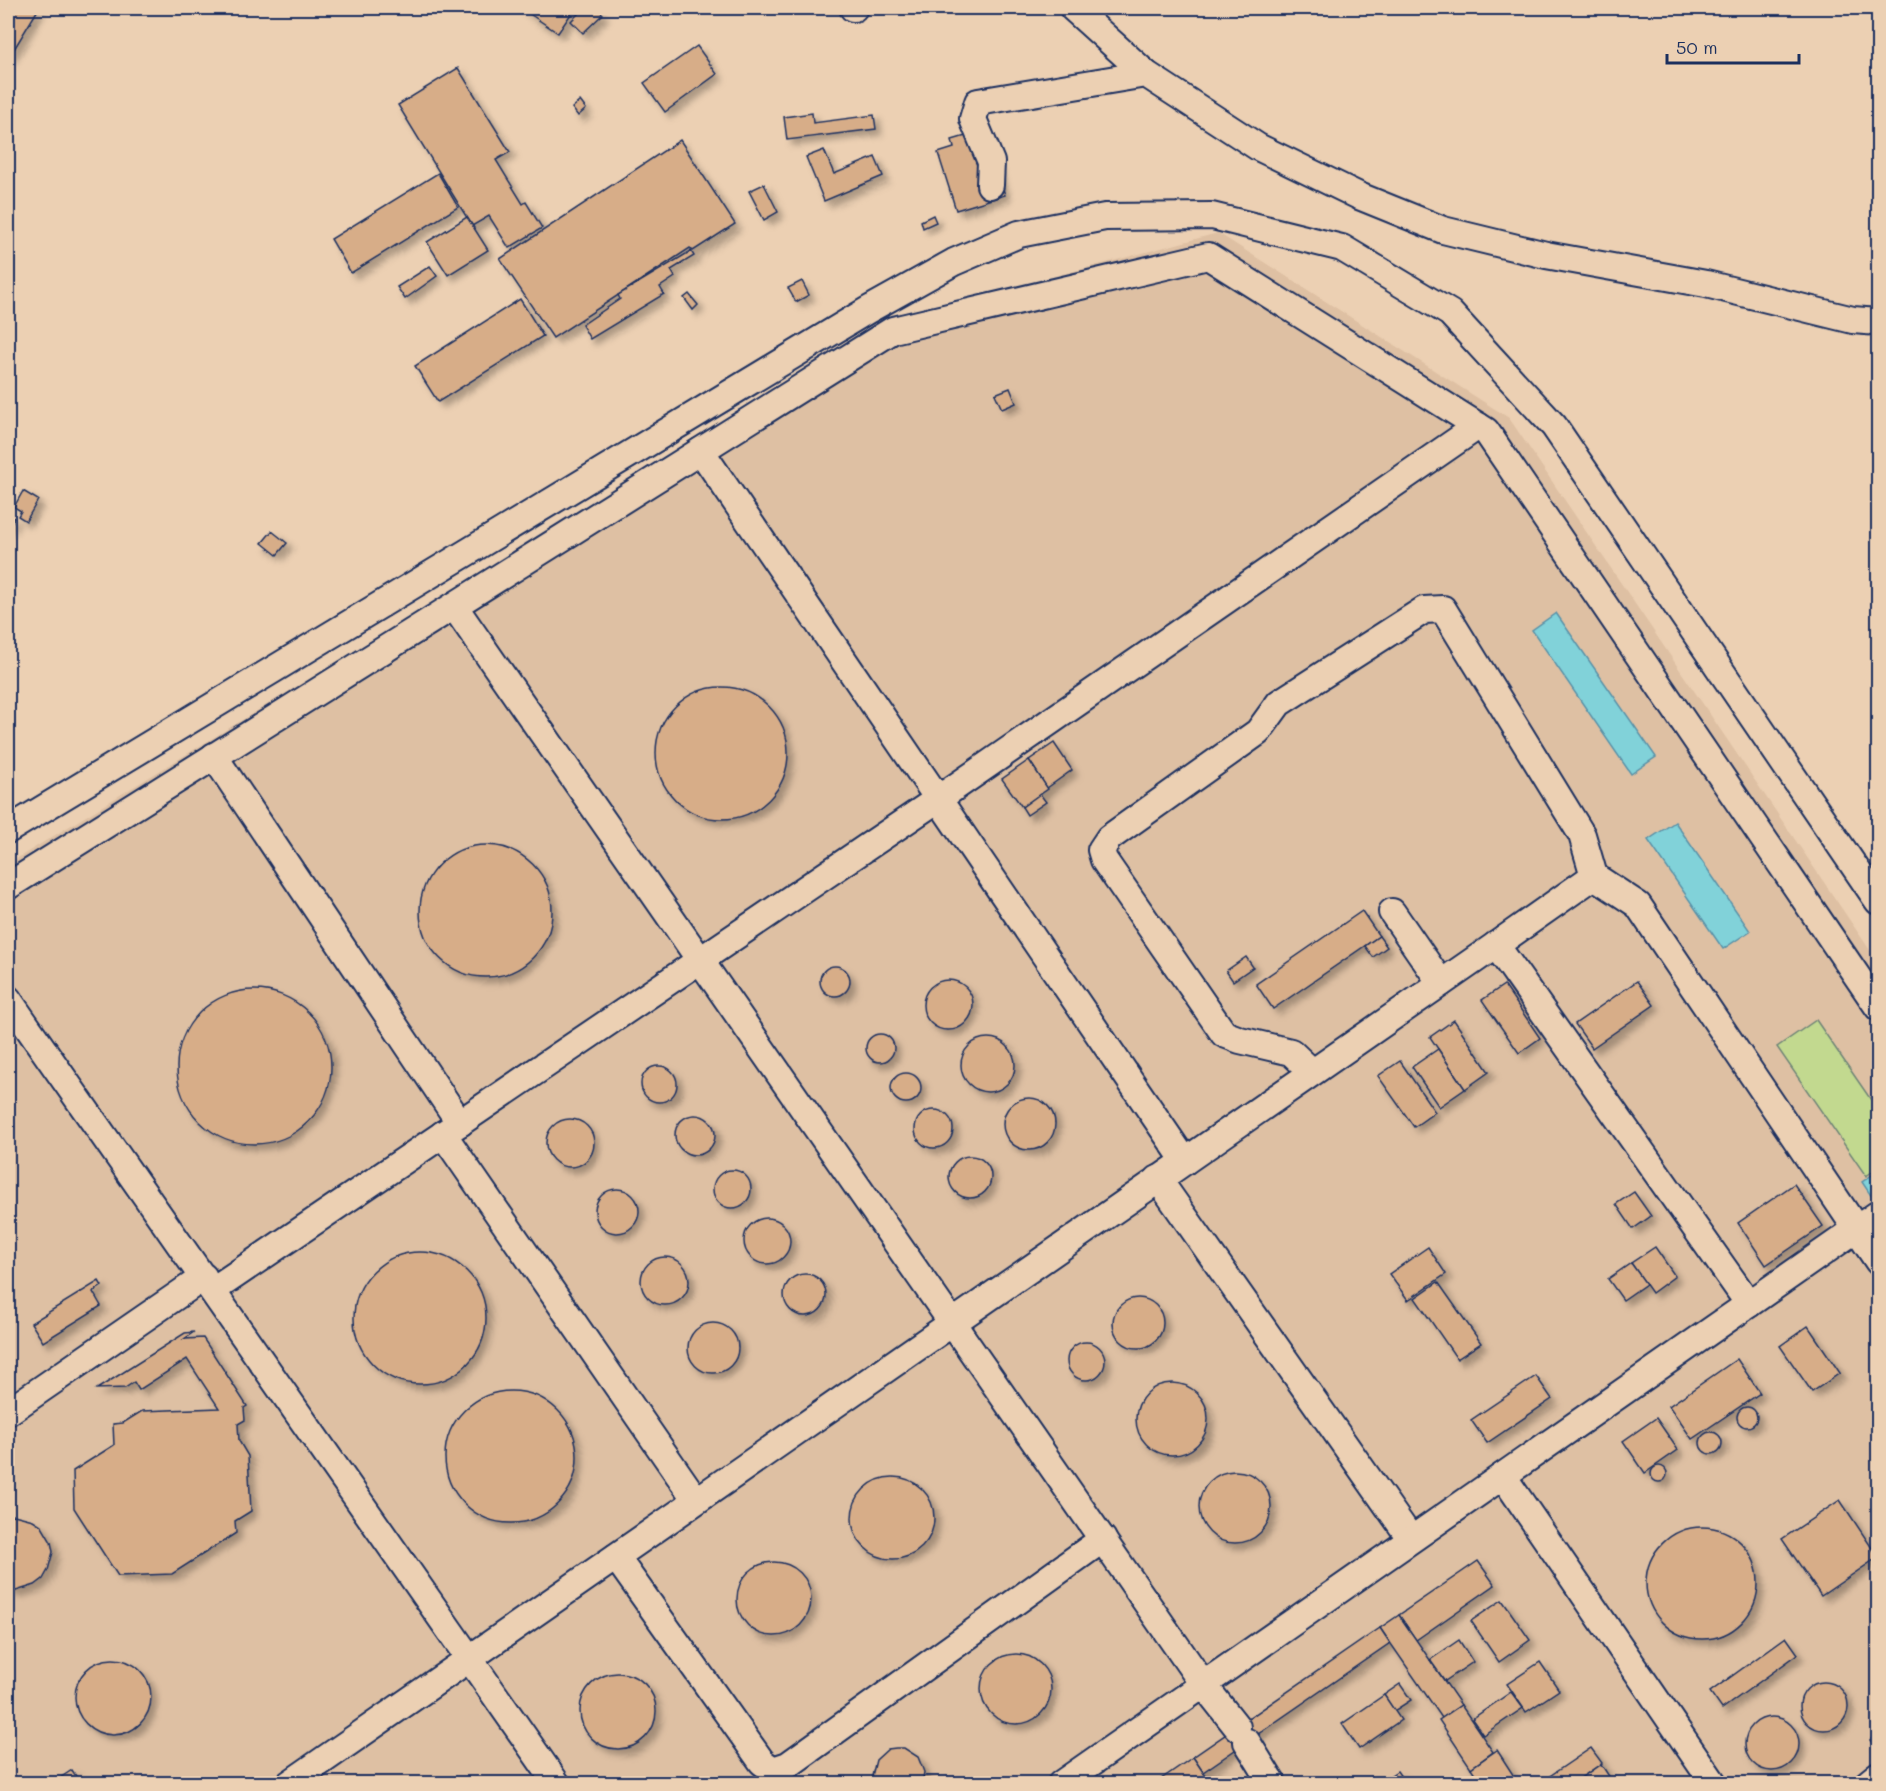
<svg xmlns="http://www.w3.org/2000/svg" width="1886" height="1791" viewBox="0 0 1886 1791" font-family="Mali,sans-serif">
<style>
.built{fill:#dec0a3}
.green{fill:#c2d98f;stroke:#6e8476;stroke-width:1.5}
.water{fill:#81d2d9;stroke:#5891a8;stroke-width:1.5}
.building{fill:#d7ad88;stroke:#1b2f5e;stroke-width:1.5;filter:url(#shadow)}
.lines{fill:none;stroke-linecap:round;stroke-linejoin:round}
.minor-casing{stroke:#1b2f5e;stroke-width:30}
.minor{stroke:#ecd0b3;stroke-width:26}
</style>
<defs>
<filter id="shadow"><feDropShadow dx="5.5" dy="5.5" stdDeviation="3" flood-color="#0004"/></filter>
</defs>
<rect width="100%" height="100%" fill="#ecd0b3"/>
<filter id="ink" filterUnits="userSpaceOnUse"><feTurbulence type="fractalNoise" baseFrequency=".0167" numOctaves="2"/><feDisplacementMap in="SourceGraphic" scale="12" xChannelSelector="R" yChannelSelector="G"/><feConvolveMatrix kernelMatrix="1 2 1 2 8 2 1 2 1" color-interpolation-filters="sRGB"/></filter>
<g filter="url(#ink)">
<path class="built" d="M1218 233 1509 418 1878 962V1783L8 1784V864L894 319Z"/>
<path class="green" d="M1816 1020 1878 1110V1168L1866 1176 1777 1047Z"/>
<g class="water">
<path d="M1556 613 1656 757 1631 774 1532 630Z"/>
<path d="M1675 822 1750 931 1723 949 1648 840Z"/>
<path d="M1878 1171V1206L1862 1182Z"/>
</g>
<g class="building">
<path d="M8 8H39L8 59Z"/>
<path d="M521 8H575L558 33Z"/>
<path d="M584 8H596L603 14 583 33 571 21Z"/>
<path d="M697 46 717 74 665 112 644 83Z"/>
<path d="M458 68 510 152 496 160 523 204 526 202 542 228 509 248 489 216 472 226 398 105Z"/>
<path d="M580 101 586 109 578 116 572 108Z"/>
<path d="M812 113 813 123 874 115 876 129 787 140 784 117Z"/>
<path d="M986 133 1005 195 956 210 938 153 954 148 952 140 969 135Z"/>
<path d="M680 140 735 224 693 251 690 248 553 338 500 259Z"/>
<path d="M824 150 834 174 875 157 883 176 824 201 806 157Z"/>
<path d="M438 173 458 207 351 273 331 239Z"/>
<path d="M764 184 778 212 764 220 749 191Z"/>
<path d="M933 215 936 222 923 228 921 221Z"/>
<path d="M467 217 488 250 448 275 427 242Z"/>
<path d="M691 251 694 256 671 270 675 277 660 287 664 294 590 339 582 325 620 299 618 295Z"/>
<path d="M430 266 437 276 405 299 397 287Z"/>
<path d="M802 281 809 295 796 302 788 288Z"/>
<path d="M689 294 698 305 693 310 684 298Z"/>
<path d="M520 299 543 336 438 402 415 366Z"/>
<path d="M1010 388 1016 403 1002 409 995 394Z"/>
<path d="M23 491 38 500 26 521 18 516 21 511 14 507Z"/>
<path d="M8 515 14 518 8 530Z"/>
<path d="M272 531 287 543 277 555 262 543Z"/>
<circle cx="722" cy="753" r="66"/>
<path d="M1054 743 1072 770 1047 788 1029 760Z"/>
<path d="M1029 760 1048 789 1022 807 1002 779Z"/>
<path d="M1040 794 1046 802 1027 815 1022 807Z"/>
<circle cx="486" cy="911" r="66"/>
<path d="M1362 911 1379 936 1273 1009 1256 984Z"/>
<path d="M1379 936 1387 947 1373 957 1365 946Z"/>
<path d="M1246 957 1253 967 1233 981 1226 971Z"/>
<circle cx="835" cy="981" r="15"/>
<circle cx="948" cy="1005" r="25"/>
<path d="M1637 981 1654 1005 1592 1048 1575 1024Z"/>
<path d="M1504 985 1540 1038 1519 1053 1482 1000Z"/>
<circle cx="254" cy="1067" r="77"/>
<path d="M1454 1020 1489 1072 1465 1089 1430 1037Z"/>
<circle cx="880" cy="1048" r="14"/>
<circle cx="988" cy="1065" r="27"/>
<path d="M1438 1049 1465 1089 1439 1107 1412 1067Z"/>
<path d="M1400 1061 1435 1112 1414 1127 1378 1076Z"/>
<circle cx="659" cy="1084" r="18"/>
<circle cx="906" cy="1088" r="15"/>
<circle cx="1029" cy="1124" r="26"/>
<circle cx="934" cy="1129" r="19"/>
<circle cx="695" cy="1135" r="20"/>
<circle cx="570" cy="1143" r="24"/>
<circle cx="970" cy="1177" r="21"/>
<circle cx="732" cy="1189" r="19"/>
<path d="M1794 1184 1823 1226 1766 1265 1738 1223Z"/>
<circle cx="617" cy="1211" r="22"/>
<path d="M1634 1192 1651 1216 1633 1229 1616 1204Z"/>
<circle cx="767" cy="1241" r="23"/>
<path d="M1428 1247 1446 1274 1408 1300 1389 1274Z"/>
<path d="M1655 1247 1675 1276 1652 1293 1631 1263Z"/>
<circle cx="420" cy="1318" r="66"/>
<circle cx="665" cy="1281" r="24"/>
<path d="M1631 1263 1646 1284 1623 1300 1608 1279Z"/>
<circle cx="805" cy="1295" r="21"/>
<path d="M99 1281 102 1286 93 1292 101 1306 43 1342 31 1323Z"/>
<path d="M1438 1282 1481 1343 1457 1359 1415 1298Z"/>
<circle cx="1138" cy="1323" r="25"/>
<circle cx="713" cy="1348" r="25"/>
<path d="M1808 1326 1840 1373 1812 1392 1780 1346Z"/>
<path d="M194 1332 184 1339 203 1338 247 1406 244 1408 245 1420 238 1424 239 1441 248 1456 251 1511 235 1521 236 1533 172 1574 118 1576 74 1508 73 1471 114 1445 113 1424 123 1423 142 1411 219 1408 187 1359 139 1390 134 1382 125 1388 97 1389 185 1333Z"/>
<circle cx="1086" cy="1361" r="19"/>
<path d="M1737 1359 1760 1393 1692 1439 1669 1406Z"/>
<path d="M1536 1376 1552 1399 1487 1443 1471 1420Z"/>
<circle cx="1172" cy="1419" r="36"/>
<circle cx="511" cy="1457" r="66"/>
<circle cx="1747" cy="1417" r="10"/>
<path d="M1656 1418 1678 1450 1645 1473 1623 1441Z"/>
<circle cx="1711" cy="1443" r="11"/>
<circle cx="1659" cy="1474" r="8"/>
<circle cx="1235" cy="1507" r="36"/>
<circle cx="893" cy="1518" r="41"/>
<path d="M1840 1500 1878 1557 1821 1596 1782 1539Z"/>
<path d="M14 1515 33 1520 41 1525 51 1542 53 1552 48 1570 43 1579 35 1585 16 1591 8 1590V1516Z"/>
<circle cx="1702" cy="1583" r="56"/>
<path d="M1478 1561 1495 1585 1416 1640 1399 1615Z"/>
<circle cx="774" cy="1599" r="37"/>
<path d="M1502 1600 1530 1640 1499 1662 1471 1621Z"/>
<path d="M1399 1615 1461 1705 1442 1718 1380 1628Z"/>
<path d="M1380 1628 1390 1643 1203 1772 1193 1757Z"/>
<path d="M1786 1637 1798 1654 1722 1709 1710 1692Z"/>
<path d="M1459 1640 1473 1662 1445 1681 1430 1660Z"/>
<circle cx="1016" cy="1689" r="35"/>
<circle cx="113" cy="1697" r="38"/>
<path d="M1540 1662 1559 1690 1526 1712 1507 1684Z"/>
<circle cx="618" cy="1711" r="38"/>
<circle cx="1824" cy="1706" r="24"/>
<path d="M1400 1684 1411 1700 1394 1711 1384 1695Z"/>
<path d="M1511 1692 1523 1708 1483 1735 1472 1719Z"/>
<path d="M1384 1695 1401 1720 1359 1749 1342 1724Z"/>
<path d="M1461 1705 1493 1752 1471 1768 1439 1720Z"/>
<circle cx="1772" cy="1744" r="27"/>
<path d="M1878 1734V1747L1876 1749 1870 1740Z"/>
<path d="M896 1748H904L918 1757 924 1772 922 1784H874L872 1776 876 1760 888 1749Z"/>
<path d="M1591 1748 1602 1763 1572 1784H1538Z"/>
<path d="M1497 1750 1519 1784H1482L1471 1768Z"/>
<path d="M1193 1757 1211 1784H1154Z"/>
<path d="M1601 1764 1614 1784H1581L1578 1780Z"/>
<path d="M72 1770 81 1784H51Z"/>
<path d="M1397 1771 1406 1784H1378Z"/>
</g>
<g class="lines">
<defs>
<g id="minor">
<path d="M853 8H854"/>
<path d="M1073 8 1146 74 1258 147 1359 196 1443 230 1546 255 1706 284 1853 320 1878 322"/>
<path d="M990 185 991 162 973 119 978 102 1146 74"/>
<path d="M701 451 1185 1161"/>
<path d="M454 606 1203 1684 1237 1727"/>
<path d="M214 756 460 1123"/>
<path d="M8 830 868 310 954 262 1019 234 1105 217 1212 216 1342 248 1450 313 1554 426 1878 901"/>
<path d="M1594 876 1638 905 1878 1261"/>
<path d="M8 886 893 330 1208 256 1486 431 1878 1007"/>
<path d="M1392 912 1441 983"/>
<path d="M1496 945 1749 1304"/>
<path d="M8 999 557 1784"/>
<path d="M443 1134 696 1500"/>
<path d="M1158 1179 1411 1539"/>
<path d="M213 1290 938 799 1478 426"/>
<path d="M8 1412 204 1277"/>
<path d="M1503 1476 1714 1784"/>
<path d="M616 1557 762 1762 773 1770 788 1765 1103 1539"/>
<path d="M1247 1742 1273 1784"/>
<path d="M289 1784 1496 945 1594 876 1582 835 1443 609 1424 610 1279 703 1258 732 1109 838 1101 850 1104 860 1224 1034 1240 1040 1291 1052 1312 1072"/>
<path d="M1061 1784 1878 1214"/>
<path d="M1867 1784 1878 1775"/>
</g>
</defs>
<use href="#minor" class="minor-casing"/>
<use href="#minor" class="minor"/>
</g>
</g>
<rect width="1886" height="1791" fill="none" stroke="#ecd0b3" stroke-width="30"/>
<rect x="15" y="15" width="1856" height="1761" fill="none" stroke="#1b2f5e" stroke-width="2" filter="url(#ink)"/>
<path d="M1667 54v9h132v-9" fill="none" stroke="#1b2f5e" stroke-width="3"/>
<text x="1676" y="54" font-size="18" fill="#1b2f5e" stroke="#ecd0b3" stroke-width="4.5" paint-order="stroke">50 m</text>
</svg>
